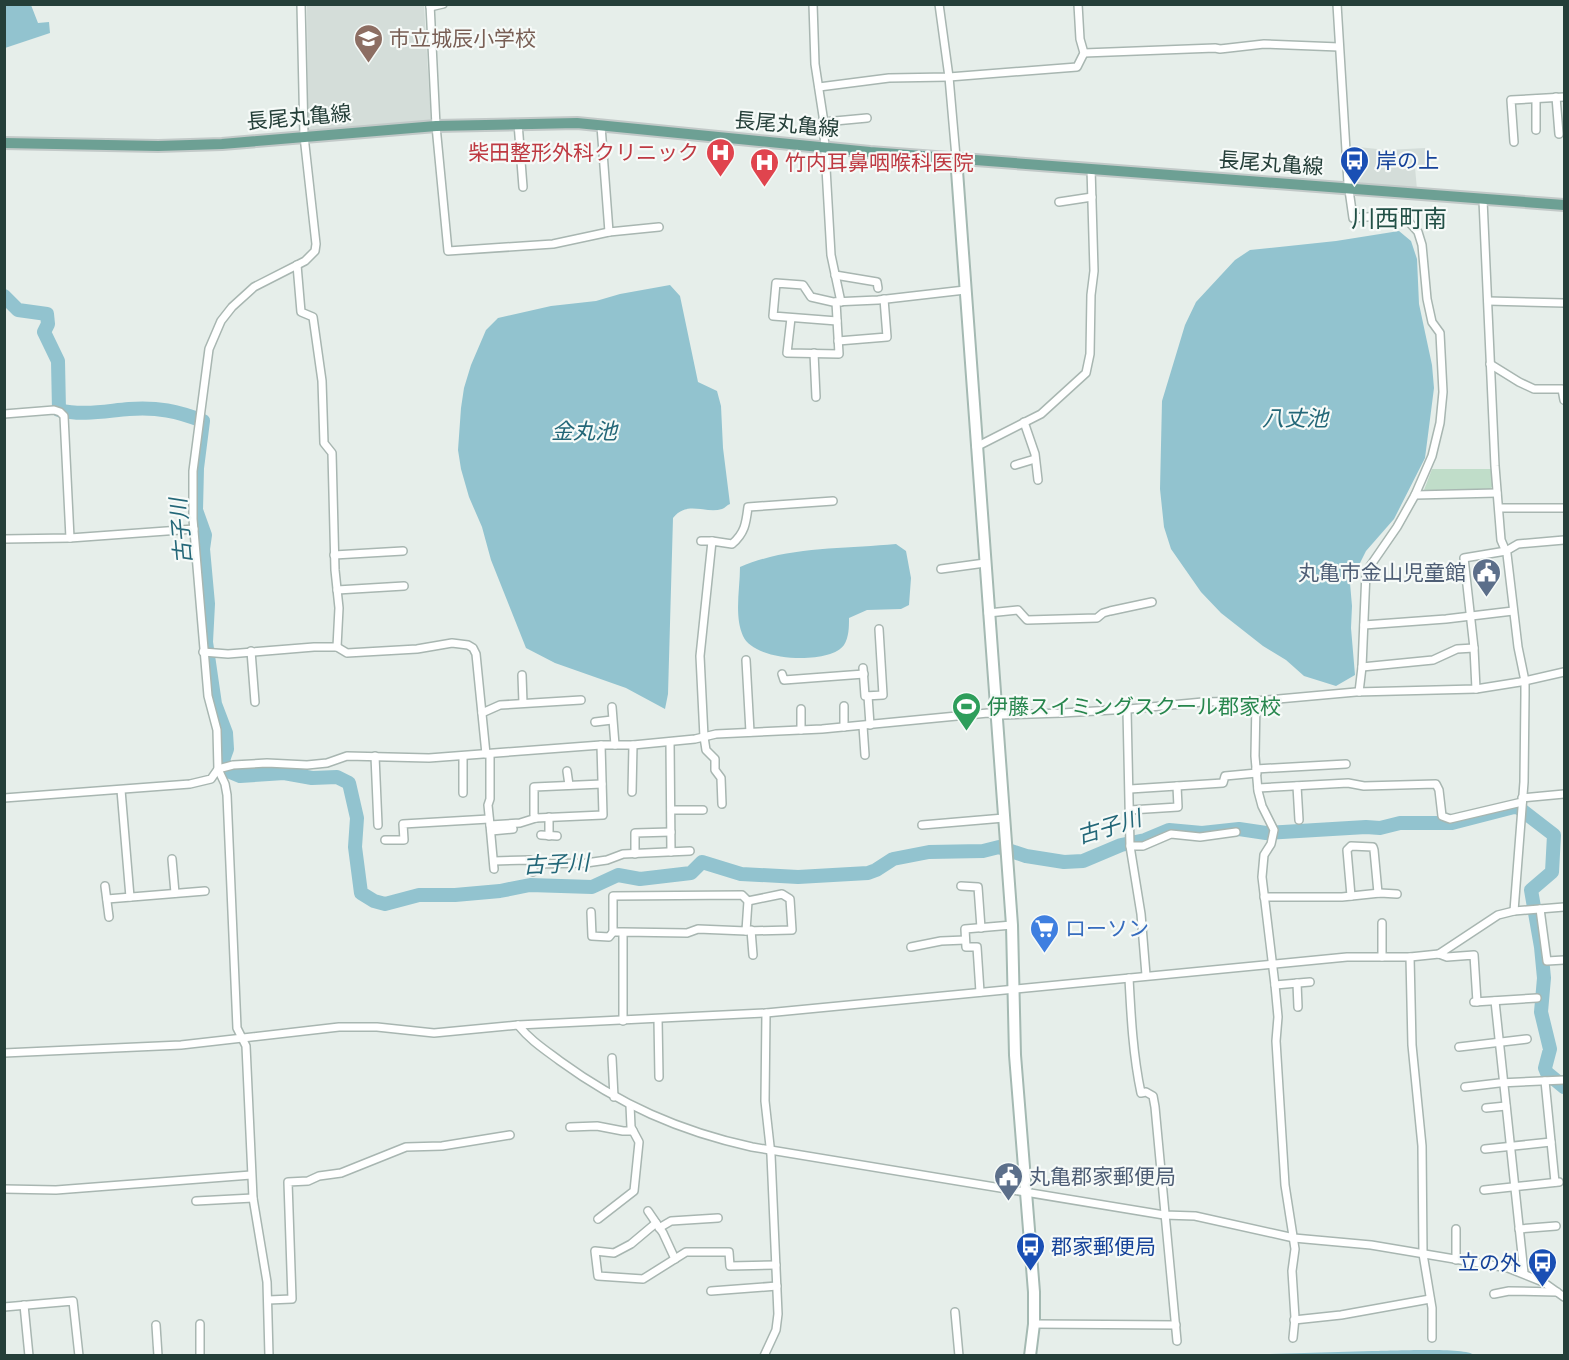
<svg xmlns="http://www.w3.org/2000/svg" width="1569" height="1360" viewBox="0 0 1569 1360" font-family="Figtree,'Noto Sans JP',sans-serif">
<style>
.built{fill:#d4ddd9}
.green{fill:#c0ddc9}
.water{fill:#92c3cf}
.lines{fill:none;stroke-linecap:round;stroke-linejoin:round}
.river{stroke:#92c3cf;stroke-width:14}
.street-casing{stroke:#a8b6b1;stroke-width:10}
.secondary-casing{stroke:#a4b9b2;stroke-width:14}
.primary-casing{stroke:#c2c9c8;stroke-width:14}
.street{stroke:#fff;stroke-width:7}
.secondary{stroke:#fff;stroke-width:10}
.primary{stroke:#6da094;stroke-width:10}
.labels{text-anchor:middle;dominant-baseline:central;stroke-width:4.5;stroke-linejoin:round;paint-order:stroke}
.education-label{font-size:21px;fill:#785e54;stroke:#f6faf8;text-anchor:start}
.street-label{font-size:21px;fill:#253f39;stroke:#f6faf8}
.health-label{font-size:21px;fill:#be3a42;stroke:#f6faf8;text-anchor:end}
.transit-label{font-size:21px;fill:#164399;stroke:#f6faf8;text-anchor:start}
.service-label{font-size:21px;fill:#4e5e75;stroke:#f6faf8;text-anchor:end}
.leisure-label{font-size:21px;fill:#27864d;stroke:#f6faf8;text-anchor:start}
.shop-label{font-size:21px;fill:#366cbe;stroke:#f6faf8;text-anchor:start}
.water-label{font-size:22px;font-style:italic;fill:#236778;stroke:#f6faf8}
.quarter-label{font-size:24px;fill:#225046;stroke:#f6faf8}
</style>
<rect width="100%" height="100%" fill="#e6eeea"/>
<g class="built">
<path d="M307 5H424L431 122 308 130Z"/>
<path d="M1348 146 1387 150 1425 148 1426 166 1415 167 1417 190 1351 185Z"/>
</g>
<path class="green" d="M1432 469H1492V487L1489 490H1424Z"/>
<g class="water">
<path d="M5 4 31 5 38 23 49 22 50 33 5 48Z"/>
<path d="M1399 231 1411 241 1417 259 1419 304 1432 365 1434 388 1425 458 1394 519 1366 551 1350 583 1352 606 1351 628 1355 675 1336 686 1304 676 1286 660 1263 646 1221 613 1201 592 1171 549 1164 527 1160 489 1162 401 1185 325 1196 302 1235 260 1250 250 1336 241Z"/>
<path d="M670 285 680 296 698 382 717 391 721 406 723 448 730 504C727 505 725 508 722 509 705 514 687 500 673 518L668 694 665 709 626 688 555 663 526 648 491 560 482 527 469 497 461 469 458 450 461 408 464 388 471 365 486 330 498 318 551 306 596 301 620 294Z"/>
<path d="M896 544 906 551 911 578 909 605 901 609 867 610 849 618C849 627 849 637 844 645 830 665 754 662 743 636 734 616 740 589 740 567 789 546 844 549 896 544Z"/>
<path d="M1372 1351C1389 1351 1467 1347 1474 1355H1240Z"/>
</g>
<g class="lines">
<path class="river" d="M4 296 18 310 47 314 48 324 44 332 58 361 59 410C82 416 105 411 129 409 158 407 177 411 203 421L197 468 196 510 205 535 203 549 208 604 206 642 215 704 226 733 227 749 223 760 228 771 240 776 284 773 312 778 337 777 349 783 357 818 355 847 361 893 374 901 385 904 419 895H455L500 891 530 885 592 887 618 875 640 879 691 873 702 862 741 874 798 877 868 873 876 870 893 859 929 852 983 851 999 847 1026 856 1064 862 1083 861 1121 845 1145 840 1169 830 1202 833 1239 829 1266 833 1366 827 1380 828 1400 823H1452L1514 807 1519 808 1554 835 1552 872 1531 890 1541 947 1544 978 1541 1012 1550 1049 1545 1068 1547 1073 1564 1087"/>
<defs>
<g id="street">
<path d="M430 4 436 126 448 251 553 244 609 232 659 227"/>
<path d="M813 4 815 64 823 116 831 255 841 302"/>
<path d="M939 4 949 77 956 157"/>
<path d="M1337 4 1348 183 1353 218 1394 215 1408 221 1418 232 1422 245 1427 299 1432 322 1440 333 1443 392 1440 423 1432 456 1415 495 1397 527 1366 572 1362 667 1359 692"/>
<path d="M430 7 443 4"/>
<path d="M1084 53 1215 48 1220 49 1264 44 1339 47"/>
<path d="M819 87 889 78 949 77 1077 67 1084 53 1080 39 1078 4"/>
<path d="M1556 97 1559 134"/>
<path d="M1536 99V130"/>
<path d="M824 122 867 118"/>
<path d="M518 123 523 187"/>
<path d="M601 126 609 232"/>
<path d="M1514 142 1511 100 1564 97"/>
<path d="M1483 200 1495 466 1501 540 1507 554 1518 647 1525 681V695L1524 782 1514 911"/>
<path d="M1059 202 1092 197"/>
<path d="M297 265 301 312 313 317 322 381 324 443 332 453 335 570 339 608 337 647"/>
<path d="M835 275 877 282 878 288"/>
<path d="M1488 301 1564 303"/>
<path d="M791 318 787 353 839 354 836 302"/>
<path d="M837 321 773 316 776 283 803 285 811 297 833 302 878 300 965 290"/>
<path d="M838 341 887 337 884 299"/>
<path d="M814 353 816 397"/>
<path d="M1490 364 1519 382 1534 389H1562L1564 400"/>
<path d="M4 414 54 410 60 412 64 416 70 538"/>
<path d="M1024 422 1035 454 1038 480"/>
<path d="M976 447 1041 414 1086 373 1090 354 1091 295 1094 271 1091 168"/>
<path d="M1015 465 1035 459"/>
<path d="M1415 495 1497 493"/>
<path d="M1499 508H1564"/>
<path d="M4 539 70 538 194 529"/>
<path d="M701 541H712"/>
<path d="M334 555 403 551"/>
<path d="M941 569 985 563"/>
<path d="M337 590 404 586"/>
<path d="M988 613 1018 610 1027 620 1097 618 1103 613 1110 611 1152 602"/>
<path d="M1364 625 1446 619 1513 611"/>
<path d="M251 651 255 702"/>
<path d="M203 652 228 654 314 647H337L347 653 417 649 452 643 468 645 473 648 476 654 486 754"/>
<path d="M746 660 750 732"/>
<path d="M1362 667 1433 660 1457 649 1474 648"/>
<path d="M863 668 865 696 883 695 879 629"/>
<path d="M782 674 784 680 864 674"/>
<path d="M522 675 523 703"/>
<path d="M1476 689 1474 648 1464 558 1506 551 1518 544 1564 540"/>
<path d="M868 696 870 725"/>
<path d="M1256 701 1255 756 1258 791 1262 806 1274 830 1271 844 1264 855 1262 877 1275 985 1278 1017 1276 1041 1285 1185 1295 1249 1292 1271 1295 1318 1293 1338"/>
<path d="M844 706V727"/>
<path d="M612 707 615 745"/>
<path d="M801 709V730"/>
<path d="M1127 710 1130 846 1141 914 1146 975"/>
<path d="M482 713 500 705 581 700"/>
<path d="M595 722 612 720"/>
<path d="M863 726 865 755"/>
<path d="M670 742 671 852"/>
<path d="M490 754V799L488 805 490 825 520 823 536 818 603 815 601 745"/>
<path d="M375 756 378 825"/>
<path d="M463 756V793"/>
<path d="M1256 769 1346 764"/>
<path d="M567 771 569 785"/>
<path d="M1297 786 1299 820"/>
<path d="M1258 788 1348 783 1364 786 1436 784 1439 790 1442 816 1450 819 1522 802"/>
<path d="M1130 789 1223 783 1225 776 1257 773"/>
<path d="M121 790 130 897"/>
<path d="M632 792 633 745"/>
<path d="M4 798 190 784 211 779 218 769 233 765 267 763 307 765 327 763 347 756 429 758 601 745H633L695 739 716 734 822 729 988 713 1001 715 1062 713 1129 709 1203 702 1256 701 1356 692 1476 689 1520 682 1564 672"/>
<path d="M1522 798 1564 794"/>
<path d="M722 804 721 778 715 770V759L706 750 704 737 700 656 712 541 732 544C745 533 746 523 748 507L833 501"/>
<path d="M671 810H703"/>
<path d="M1130 810 1178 807 1177 786"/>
<path d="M536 818 534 815V787L602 784"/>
<path d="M490 825 494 869"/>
<path d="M922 825 1004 818"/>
<path d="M491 831 513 829"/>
<path d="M541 835 557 836"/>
<path d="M549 836V817"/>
<path d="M385 840H404L403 824 489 819"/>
<path d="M1130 846H1143L1171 834 1200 837 1236 832"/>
<path d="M635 854V833L671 832"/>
<path d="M172 859 175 893"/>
<path d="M494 861 530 860 533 864V872"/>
<path d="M533 864 586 863 607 860 623 854 690 851"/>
<path d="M105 886 109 917"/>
<path d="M961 886 978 887 981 928"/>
<path d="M1351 896 1347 850 1351 846 1373 847 1374 850 1378 893"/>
<path d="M1264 897H1342L1380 893 1397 894"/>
<path d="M107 899 205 891"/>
<path d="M1540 909 1547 961 1564 960"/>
<path d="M591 912 592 936 609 937 613 932"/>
<path d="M751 930 753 955"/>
<path d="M746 931 792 930 790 899 782 894 748 901"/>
<path d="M623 932 687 933 698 929 746 931 748 901 742 895 613 896V932H623V1021"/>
<path d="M911 947 941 941 965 940"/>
<path d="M1439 954 1498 915 1514 911 1564 907"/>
<path d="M1382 957V923"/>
<path d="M1410 957 1412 1045 1422 1146 1423 1254 1432 1308V1338"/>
<path d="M1129 978C1131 1017 1133 1055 1141 1093L1146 1092 1153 1096 1155 1107 1177 1341"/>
<path d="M1297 983 1298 1007"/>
<path d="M1275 985 1310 982"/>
<path d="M980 992 977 947H966L965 929 1012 925"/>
<path d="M1495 1001 1524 1273"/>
<path d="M1474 1002 1537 998"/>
<path d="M658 1019 659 1077"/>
<path d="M518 1025C530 1040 544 1049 560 1061 619 1104 679 1131 752 1147L1164 1215 1195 1216 1294 1238 1371 1245 1508 1268 1543 1282 1564 1297"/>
<path d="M1459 1047 1527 1039"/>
<path d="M4 1053 181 1045 339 1027H377L434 1033 518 1025 766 1013 1347 957H1410L1439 954 1447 957 1474 955 1477 1002"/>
<path d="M612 1058 614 1097"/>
<path d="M1545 1081 1555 1182"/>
<path d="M1465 1087 1499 1083 1564 1080"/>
<path d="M1486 1108 1506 1106"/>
<path d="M570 1127 597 1126 623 1131H633"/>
<path d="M1485 1149 1551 1142"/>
<path d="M4 1189 56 1190 251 1175"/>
<path d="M1484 1190 1559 1182"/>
<path d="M196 1201 253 1198"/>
<path d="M648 1211 663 1233 675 1259"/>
<path d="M598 1219 634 1191 639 1142 631 1127 630 1105"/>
<path d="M656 1223 631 1244 614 1253 595 1251 598 1276 643 1279 686 1252H729L730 1266 776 1265"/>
<path d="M659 1228 671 1221 718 1218"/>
<path d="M1456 1229V1260"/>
<path d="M1519 1229 1556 1226"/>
<path d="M711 1291 777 1286"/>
<path d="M1494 1294 1509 1291 1557 1292"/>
<path d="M268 1300 292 1299 288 1182 308 1181 319 1176 341 1173 406 1147 442 1146 510 1135"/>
<path d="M24 1305 29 1356"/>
<path d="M4 1307 73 1301 79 1356"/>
<path d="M955 1312 959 1356"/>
<path d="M1294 1320 1341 1315 1430 1299"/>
<path d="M1034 1324 1176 1325"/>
<path d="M156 1325 158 1356"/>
<path d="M200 1356V1324"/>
<path d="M269 1356 267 1282 253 1198 246 1046 237 1028 227 795 225 784 218 769 217 730 208 696 193 519V471L209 349 221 321 232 307 254 287 305 261 315 251 316 244 304 136 301 4"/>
<path d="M764 1356 776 1330 778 1314 771 1155 765 1101 766 1013"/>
</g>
<path id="secondary" d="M956 157 1012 925 1015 1055 1034 1292V1324L1030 1356"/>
<path id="primary" d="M4 143 158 146 222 144 436 126 577 123 870 152 1564 205"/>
</defs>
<use href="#street" class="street-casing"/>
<use href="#secondary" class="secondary-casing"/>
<use href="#primary" class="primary-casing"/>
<use href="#street" class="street"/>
<use href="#secondary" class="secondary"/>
<use href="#primary" class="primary"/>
</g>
<defs>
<symbol id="school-pin" viewBox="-11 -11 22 30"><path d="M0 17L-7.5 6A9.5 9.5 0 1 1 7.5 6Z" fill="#8d6e63" stroke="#f6faf8"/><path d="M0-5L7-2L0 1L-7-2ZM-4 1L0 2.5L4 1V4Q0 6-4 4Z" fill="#fff"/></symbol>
<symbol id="hospital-pin" viewBox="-11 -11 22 30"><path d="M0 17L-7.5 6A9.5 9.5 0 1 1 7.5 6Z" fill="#e0444e" stroke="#f6faf8"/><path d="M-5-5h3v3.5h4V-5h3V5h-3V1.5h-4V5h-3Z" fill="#fff"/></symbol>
<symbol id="bus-pin" viewBox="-11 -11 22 30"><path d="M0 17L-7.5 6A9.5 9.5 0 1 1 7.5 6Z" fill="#1a4fb4" stroke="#f6faf8"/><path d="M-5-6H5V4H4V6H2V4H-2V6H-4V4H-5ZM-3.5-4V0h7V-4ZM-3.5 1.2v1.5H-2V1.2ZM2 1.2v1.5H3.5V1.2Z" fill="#fff"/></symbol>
<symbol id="civic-pin" viewBox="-11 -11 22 30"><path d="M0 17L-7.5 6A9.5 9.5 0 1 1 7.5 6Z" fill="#5c6f8a" stroke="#f6faf8"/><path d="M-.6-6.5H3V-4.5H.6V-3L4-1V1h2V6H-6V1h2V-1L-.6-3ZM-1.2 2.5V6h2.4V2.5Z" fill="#fff"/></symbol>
<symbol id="stadium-pin" viewBox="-11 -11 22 30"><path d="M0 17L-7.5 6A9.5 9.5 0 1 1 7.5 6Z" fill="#2e9e5b" stroke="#f6faf8"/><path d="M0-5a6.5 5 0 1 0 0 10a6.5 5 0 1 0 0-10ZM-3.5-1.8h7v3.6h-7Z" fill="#fff"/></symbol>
<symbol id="supermarket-pin" viewBox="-11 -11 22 30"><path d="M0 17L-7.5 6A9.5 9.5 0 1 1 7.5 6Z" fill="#3f7fe0" stroke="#f6faf8"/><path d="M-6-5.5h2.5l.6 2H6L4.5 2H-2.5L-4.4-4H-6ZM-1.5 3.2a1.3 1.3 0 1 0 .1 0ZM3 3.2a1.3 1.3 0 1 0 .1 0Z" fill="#fff"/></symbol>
</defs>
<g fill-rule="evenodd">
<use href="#school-pin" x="352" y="22" width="33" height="45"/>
<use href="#hospital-pin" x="704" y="136" width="33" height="45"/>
<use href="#bus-pin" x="1338" y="144" width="33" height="45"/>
<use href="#hospital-pin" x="748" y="146" width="33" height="45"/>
<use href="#civic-pin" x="1470" y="556" width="33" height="45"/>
<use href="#stadium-pin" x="950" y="690" width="33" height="45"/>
<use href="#supermarket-pin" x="1028" y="912" width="33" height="45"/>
<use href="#civic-pin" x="992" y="1160" width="33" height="45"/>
<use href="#bus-pin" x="1014" y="1230" width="33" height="45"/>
<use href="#bus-pin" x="1526" y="1246" width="33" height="45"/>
</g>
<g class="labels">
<g class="education-label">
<text x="389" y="38">市立城辰小学校</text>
</g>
<g class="street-label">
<text transform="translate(299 117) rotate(-5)">長尾丸亀線</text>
<text transform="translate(787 124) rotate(5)">長尾丸亀線</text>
<text transform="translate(1271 163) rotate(4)">長尾丸亀線</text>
</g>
<g class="health-label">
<text x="699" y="152">柴田整形外科クリニック</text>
<text x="785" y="162" text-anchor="start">竹内耳鼻咽喉科医院</text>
</g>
<g class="transit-label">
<text x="1376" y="160">岸の上</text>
<text x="1051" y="1246">郡家郵便局</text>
<text x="1521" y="1262" text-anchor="end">立の外</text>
</g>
<g class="service-label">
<text x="1466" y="572">丸亀市金山児童館</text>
<text x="1029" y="1176" text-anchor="start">丸亀郡家郵便局</text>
</g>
<g class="leisure-label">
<text x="987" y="706">伊藤スイミングスクール郡家校</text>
</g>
<g class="shop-label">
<text x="1065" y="928">ローソン</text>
</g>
<g class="water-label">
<text x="1295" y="418">八丈池</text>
<text x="584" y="431">金丸池</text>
<text transform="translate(181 531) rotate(-95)">古子川</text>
<text transform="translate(1109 827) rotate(-17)">古子川</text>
<text transform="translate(556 864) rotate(-3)">古子川</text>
</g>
<g class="quarter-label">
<text x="1399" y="218">川西町南</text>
</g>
</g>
<rect width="1569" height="1360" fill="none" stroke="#253f39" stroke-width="12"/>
</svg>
